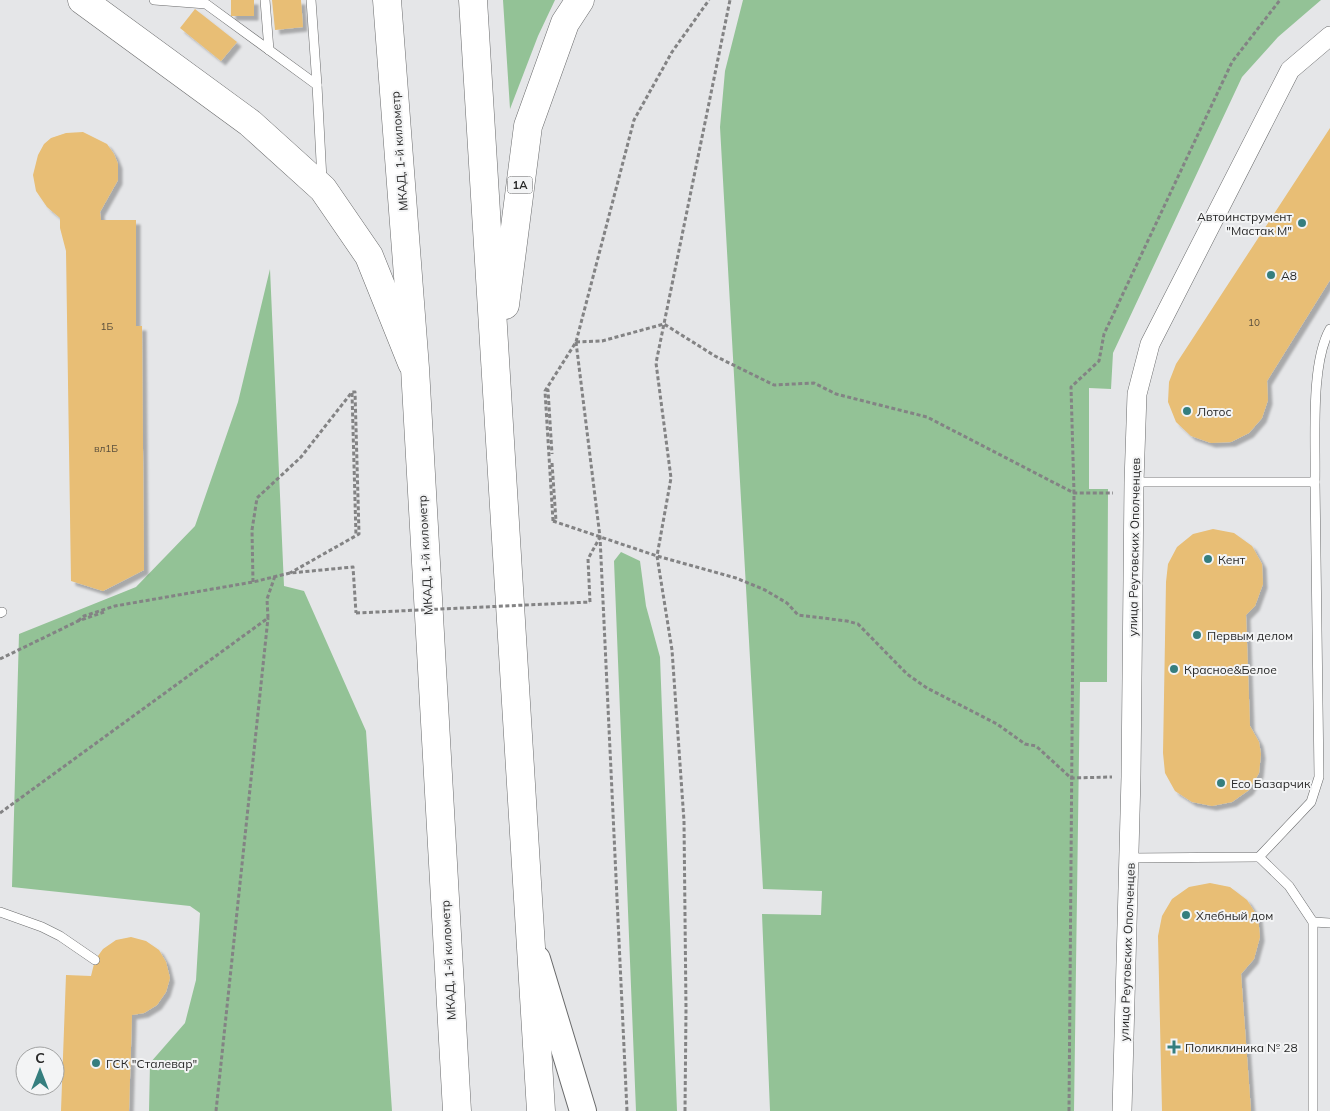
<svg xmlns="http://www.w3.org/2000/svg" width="1330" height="1111" viewBox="0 0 1330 1111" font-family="Mulish,sans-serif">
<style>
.green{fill:#93c296}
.building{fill:#e8be75;filter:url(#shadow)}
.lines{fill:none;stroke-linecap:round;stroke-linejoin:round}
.lane-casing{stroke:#6a6b6c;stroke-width:10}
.street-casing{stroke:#6a6b6c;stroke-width:20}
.secondary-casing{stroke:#6a6b6c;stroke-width:28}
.primary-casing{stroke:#6a6b6c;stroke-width:29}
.highway-casing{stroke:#6a6b6c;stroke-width:29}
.path{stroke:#838384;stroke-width:3;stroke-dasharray:4 2.5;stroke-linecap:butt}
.lane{stroke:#fff;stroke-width:9}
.street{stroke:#fff;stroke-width:19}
.secondary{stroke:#fff;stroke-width:26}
.primary{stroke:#fff;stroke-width:28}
.highway{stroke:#fff;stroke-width:28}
.path-bridge{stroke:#838384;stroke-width:3;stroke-dasharray:4 2.5;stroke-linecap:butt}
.poi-dot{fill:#357e7e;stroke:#f3f4f5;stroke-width:2}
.labels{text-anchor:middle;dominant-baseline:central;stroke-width:4;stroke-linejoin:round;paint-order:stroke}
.number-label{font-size:10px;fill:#594e3c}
.shield{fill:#f3f4f5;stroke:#666;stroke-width:1}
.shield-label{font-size:11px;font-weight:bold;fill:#292929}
.street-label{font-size:12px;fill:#292929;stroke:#f3f4f5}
.poi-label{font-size:12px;fill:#292929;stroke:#f3f4f5;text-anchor:start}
</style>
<defs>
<filter id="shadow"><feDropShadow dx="4.5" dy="4.5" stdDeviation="1" flood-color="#0004"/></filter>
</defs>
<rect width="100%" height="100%" fill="#e5e6e8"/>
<g class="green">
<path d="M503 0H555L538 36 510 109Z"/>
<path d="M743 0H1321L1278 37 1242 77 1113 353 1111 389 1089 388V489H1108L1107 682H1080L1074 1111H770L762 914 821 915 822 891 763 889 720 127 725 71Z"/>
<path d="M270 269 284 586 304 591 366 731 392 1111H149L150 1063 185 1023 196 980 200 913 190 906 12 887 19 634 136 587 195 526 238 402Z"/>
<path d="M621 552 640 561 646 606 660 657 677 1111H636L614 561Z"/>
</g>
<g class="building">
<rect x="231" y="0" width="23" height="16"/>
<path d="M272 0H301L303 27 275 30Z"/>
<path d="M195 9 237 42 221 61 180 28Z"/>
<path d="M1330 128V280L1267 381 1268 400 1262 418 1249 433 1231 442 1211 443 1191 436 1176 422 1168 402 1169 382 1176 364Z"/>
<path d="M83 132 107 144 114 154 118 164V180L100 212 101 220H136V326H142L144 570 103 591 71 581 66 251 60 228V218L47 207 36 191 33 175 38 155 44 144 51 138 66 133Z"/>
<path d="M1213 529 1234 533 1252 546 1262 564 1263 584 1255 606 1246 615 1250 726 1259 742 1261 754 1259 773 1249 790 1232 802 1212 806 1192 802 1175 791 1165 773 1163 753 1166 582 1168 564 1177 547 1193 534Z"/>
<path d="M1210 883 1230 887 1247 900 1258 917 1260 937 1254 959 1241 974 1251 1111H1162L1158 936 1162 916 1172 899 1189 887Z"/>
<path d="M131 937 146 941 159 950 166 962 170 978 166 992 157 1005 144 1013 132 1015 129 1111H61L66 975 91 976 95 960 103 949 116 940Z"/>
</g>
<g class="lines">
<defs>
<g id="lane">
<path d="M154 0 206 4 317 85 322 180"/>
<path d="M265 0 269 50"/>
<path d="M311 0 317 85"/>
<path d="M1134 482H1315C1316 440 1310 364 1330 329"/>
<path d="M0 613 2 612"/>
<path d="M1259 857 1289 886 1313 922V1111"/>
<path d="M1129 858 1259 857 1311 802 1319 777 1315 482"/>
<path d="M0 912 42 927 60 936 95 960"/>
<path d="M1313 922 1330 923"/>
</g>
<path id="street" d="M1122 1111 1131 777 1134 482 1137 394 1150 344 1290 70 1330 36"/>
<path id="secondary" d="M537 959 583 1111"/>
<path id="primary" d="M82 0 250 123 323 189 369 256 412 363"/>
<g id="highway">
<path d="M387 0 415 368 457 1111"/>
<path d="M473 0 541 1111"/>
<path d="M505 305 528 126 565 23 580 0"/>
</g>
</defs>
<use href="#lane" class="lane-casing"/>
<use href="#street" class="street-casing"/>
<use href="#secondary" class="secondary-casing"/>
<use href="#primary" class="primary-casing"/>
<use href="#highway" class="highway-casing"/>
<g class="path">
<path d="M576 342 600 537 627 1111"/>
<path d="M576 342 602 341 664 324 715 356 774 385 814 383 836 394 927 417 1074 493H1113"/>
<path d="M546 390H548L552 454"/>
<path d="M352 393 356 536"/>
<path d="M552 463 556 521H553"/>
<path d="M553 521 657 556 736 578 765 590 787 603 798 615 847 621 858 624 907 674 927 688 997 724 1025 744 1036 746 1071 778 1112 777"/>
<path d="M553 521 545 391 576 342 634 120 672 52 709 0"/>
<path d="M253 582 252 530 257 498 301 457 352 392H355L359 534 290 573"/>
<path d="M590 602 588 559 600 537"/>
<path d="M78 621 84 616 115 606 253 582 290 573 353 567 356 613"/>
<path d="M0 659 78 621 104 612"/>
<path d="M0 813 268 618 267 599 275 576"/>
<path d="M216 1111 268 618"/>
<path d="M685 1111 686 1009 684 821 672 650 657 556 671 478 656 363 730 0"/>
<path d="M1069 1111 1074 493 1071 387 1099 361 1104 334 1232 62 1280 0"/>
</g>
<use href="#lane" class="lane"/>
<use href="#street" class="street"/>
<use href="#secondary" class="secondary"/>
<use href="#primary" class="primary"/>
<use href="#highway" class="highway"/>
<path class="path-bridge" d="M356 613 590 602"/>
</g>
<g class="poi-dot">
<circle cx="1302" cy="223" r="5"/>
<circle cx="1271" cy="275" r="5"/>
<circle cx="1187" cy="411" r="5"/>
<circle cx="1208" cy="559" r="5"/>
<circle cx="1197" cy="635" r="5"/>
<circle cx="1174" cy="669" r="5"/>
<circle cx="1221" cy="783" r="5"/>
<circle cx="1186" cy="915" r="5"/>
<path d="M1171.5 1039.5h5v5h5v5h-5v5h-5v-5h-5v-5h5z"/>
<circle cx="96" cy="1063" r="5"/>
</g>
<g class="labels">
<g class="number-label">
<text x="1254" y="322">10</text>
<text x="107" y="326">1Б</text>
<text x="106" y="448">вл1Б</text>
</g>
<rect class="shield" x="507.5" y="176.5" width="25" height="17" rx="4"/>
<g class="shield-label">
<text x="520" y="185">1A</text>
</g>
<g class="street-label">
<text transform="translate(399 151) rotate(-94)">МКАД, 1-й километр</text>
<text transform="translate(1134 547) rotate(-89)">улица Реутовских Ополченцев</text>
<text transform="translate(425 555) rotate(-93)">МКАД, 1-й километр</text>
<text transform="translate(1127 952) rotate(-88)">улица Реутовских Ополченцев</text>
<text transform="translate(448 960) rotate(-93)">МКАД, 1-й километр</text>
</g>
<g class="poi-label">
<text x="1292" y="216" text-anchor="end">Автоинструмент<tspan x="1292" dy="14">"Мастак М"</tspan></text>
<text x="1281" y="275">А8</text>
<text x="1197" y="411">Лотос</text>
<text x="1218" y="559">Кент</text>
<text x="1207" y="635">Первым делом</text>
<text x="1184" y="669">Красное&amp;Белое</text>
<text x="1231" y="783">Eco Базарчик</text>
<text x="1196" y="915">Хлебный дом</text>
<text x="1185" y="1047">Поликлиника № 28</text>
<text x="106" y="1063">ГСК "Сталевар"</text>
</g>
</g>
<g transform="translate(40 1071)"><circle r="24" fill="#f3f4f5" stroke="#a2a3a3"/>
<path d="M0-4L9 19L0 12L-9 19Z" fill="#357e7e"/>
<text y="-8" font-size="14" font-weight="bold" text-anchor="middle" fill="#292929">С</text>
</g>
</svg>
